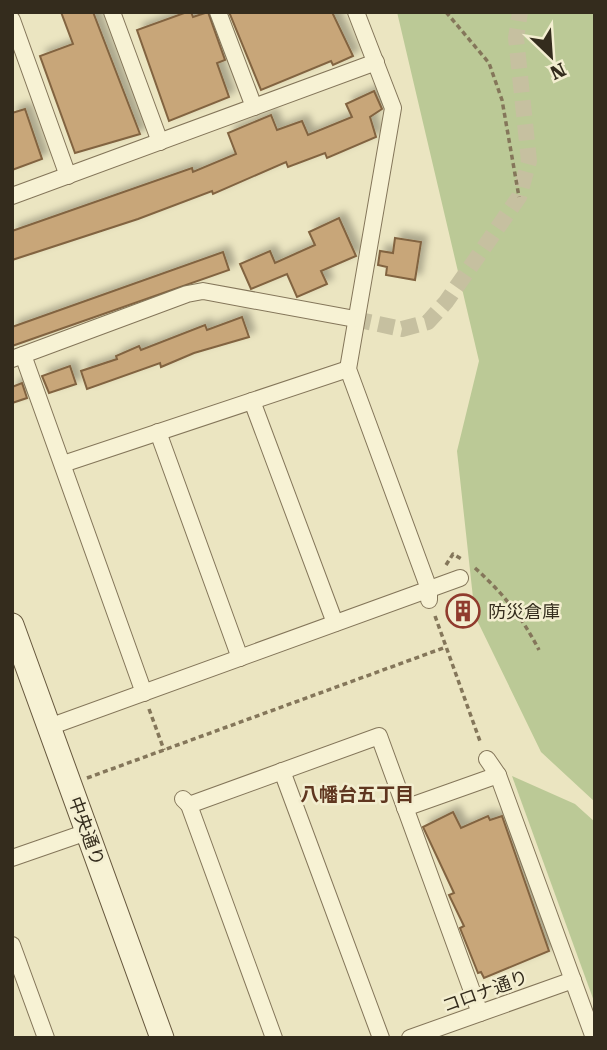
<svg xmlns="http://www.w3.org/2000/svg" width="607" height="1050" viewBox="0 0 607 1050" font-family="'Roboto Serif','Noto Sans JP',serif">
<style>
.green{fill:#bbc996}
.building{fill:#c8a679;stroke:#826441;stroke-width:2;filter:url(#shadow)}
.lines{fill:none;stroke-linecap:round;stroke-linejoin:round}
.street-tunnel{stroke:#c6c0a0;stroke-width:16;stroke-dasharray:16 8;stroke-linecap:butt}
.street-casing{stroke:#84765a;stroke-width:18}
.secondary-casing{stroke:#66573d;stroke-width:25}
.path{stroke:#84765a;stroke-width:3.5;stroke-dasharray:5 3.5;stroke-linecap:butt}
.street{stroke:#f7f2d4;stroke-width:16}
.secondary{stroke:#f7f2d4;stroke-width:23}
.labels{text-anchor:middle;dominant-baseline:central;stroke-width:5;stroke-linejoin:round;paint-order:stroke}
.poi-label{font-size:18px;fill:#342c1d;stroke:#f3eed0;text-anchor:start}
.street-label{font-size:18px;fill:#342c1d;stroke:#f3eed0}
.neighbourhood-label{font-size:19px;font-weight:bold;fill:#5f361f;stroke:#f3eed0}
</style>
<defs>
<filter id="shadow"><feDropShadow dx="6" dy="-6" stdDeviation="3.5" flood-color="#0004"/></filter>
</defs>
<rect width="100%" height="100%" fill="#ebe5c1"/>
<g class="green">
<path d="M397 12H595V802L541 752 475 616 457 451 479 361Z"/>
<path d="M512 776 575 804 595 822V1004Z"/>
</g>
<g class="building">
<path d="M61 12H93L140 134 75 153 40 56 73 44Z"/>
<path d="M187 12H191L193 17 208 12 225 60 217 63 229 97 169 121 137 30Z"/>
<path d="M229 12H332L353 56 333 65 331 61 261 90Z"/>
<path d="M374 91 382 109 370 117 376 137 327 158 325 153 288 167 286 162 213 194 212 191 138 219 12 260V231L192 168 193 172 236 154 228 133 271 115 277 130 302 121 308 135 352 117 346 104Z"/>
<path d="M25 109 42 159 12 170V113Z"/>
<path d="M339 218 356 256 321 271 327 284 297 297 287 274 251 289 240 264 270 251 275 263 315 245 309 232Z"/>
<path d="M395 238 421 242 415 280 386 275 387 267 378 265 380 251 393 253Z"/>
<path d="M223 252 229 270 12 346V327Z"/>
<path d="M242 317 249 337 194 353 161 367 160 363 87 389 81 371 117 359 116 356 139 346 141 350 205 325 207 330Z"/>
<path d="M70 366 76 384 49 393 42 376Z"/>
<path d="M22 383 27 398 12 403V387Z"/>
<path d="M453 812 461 828 488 816 490 820 502 816 549 951 484 978 481 972 478 973 460 928 464 926 449 895 454 893 423 827Z"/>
</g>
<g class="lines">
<path class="street-tunnel" d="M355 319 402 329 428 322 446 302 519 197 529 161 516 38 520 12"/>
<defs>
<g id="street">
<path d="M112 12 160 142"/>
<path d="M218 12 254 107"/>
<path d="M356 12 393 108 348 369 429 589V600"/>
<path d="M12 20 68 176"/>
<path d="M12 196 376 62"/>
<path d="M23 355 144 693"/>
<path d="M12 359 187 294 203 291 355 319"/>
<path d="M252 401 335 623"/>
<path d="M158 432 240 658"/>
<path d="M63 464 348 369"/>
<path d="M49 727 460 578"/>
<path d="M487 759 498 775 594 1038"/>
<path d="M282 771 381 1038"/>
<path d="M183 799 189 805 274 1038"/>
<path d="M189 805 379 736 480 1013"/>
<path d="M405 808 498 775"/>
<path d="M12 858 87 832"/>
<path d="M12 945 46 1038"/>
<path d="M410 1038 573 980"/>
</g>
<path id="secondary" d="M12 625 162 1038"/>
</defs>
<use href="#street" class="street-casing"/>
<use href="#secondary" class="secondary-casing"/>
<g class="path">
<path d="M446 12 489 63 502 100 519 197"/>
<path d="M446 565 453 554 463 560"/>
<path d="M475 568C503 593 522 617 539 650"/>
<path d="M435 616 481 744"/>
<path d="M149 709 164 750"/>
<path d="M87 778 446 647"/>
</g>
<use href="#street" class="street"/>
<use href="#secondary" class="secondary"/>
</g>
<defs>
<symbol id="building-ring" viewBox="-11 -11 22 22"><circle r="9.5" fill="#f3eed0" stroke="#903b2d" stroke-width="1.5"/><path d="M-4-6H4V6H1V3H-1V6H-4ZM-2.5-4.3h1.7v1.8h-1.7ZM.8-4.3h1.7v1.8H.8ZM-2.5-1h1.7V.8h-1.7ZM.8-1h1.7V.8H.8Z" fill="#903b2d"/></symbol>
</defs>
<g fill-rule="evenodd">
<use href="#building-ring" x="444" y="592" width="38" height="38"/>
</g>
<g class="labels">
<g class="poi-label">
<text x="488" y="611">防災倉庫</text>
</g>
<g class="street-label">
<text transform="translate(87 831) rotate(70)">中央通り</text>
<text transform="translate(485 991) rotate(-20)">コロナ通り</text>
</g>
<g class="neighbourhood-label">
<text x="357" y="794">八幡台五丁目</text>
</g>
</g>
<rect width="607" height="1050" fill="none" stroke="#342c1d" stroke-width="28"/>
<g transform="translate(551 56) rotate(155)" stroke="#f3eed0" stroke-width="5" paint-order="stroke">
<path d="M0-5L12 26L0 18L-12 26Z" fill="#342c1d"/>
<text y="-10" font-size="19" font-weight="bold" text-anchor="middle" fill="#342c1d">N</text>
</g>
</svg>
